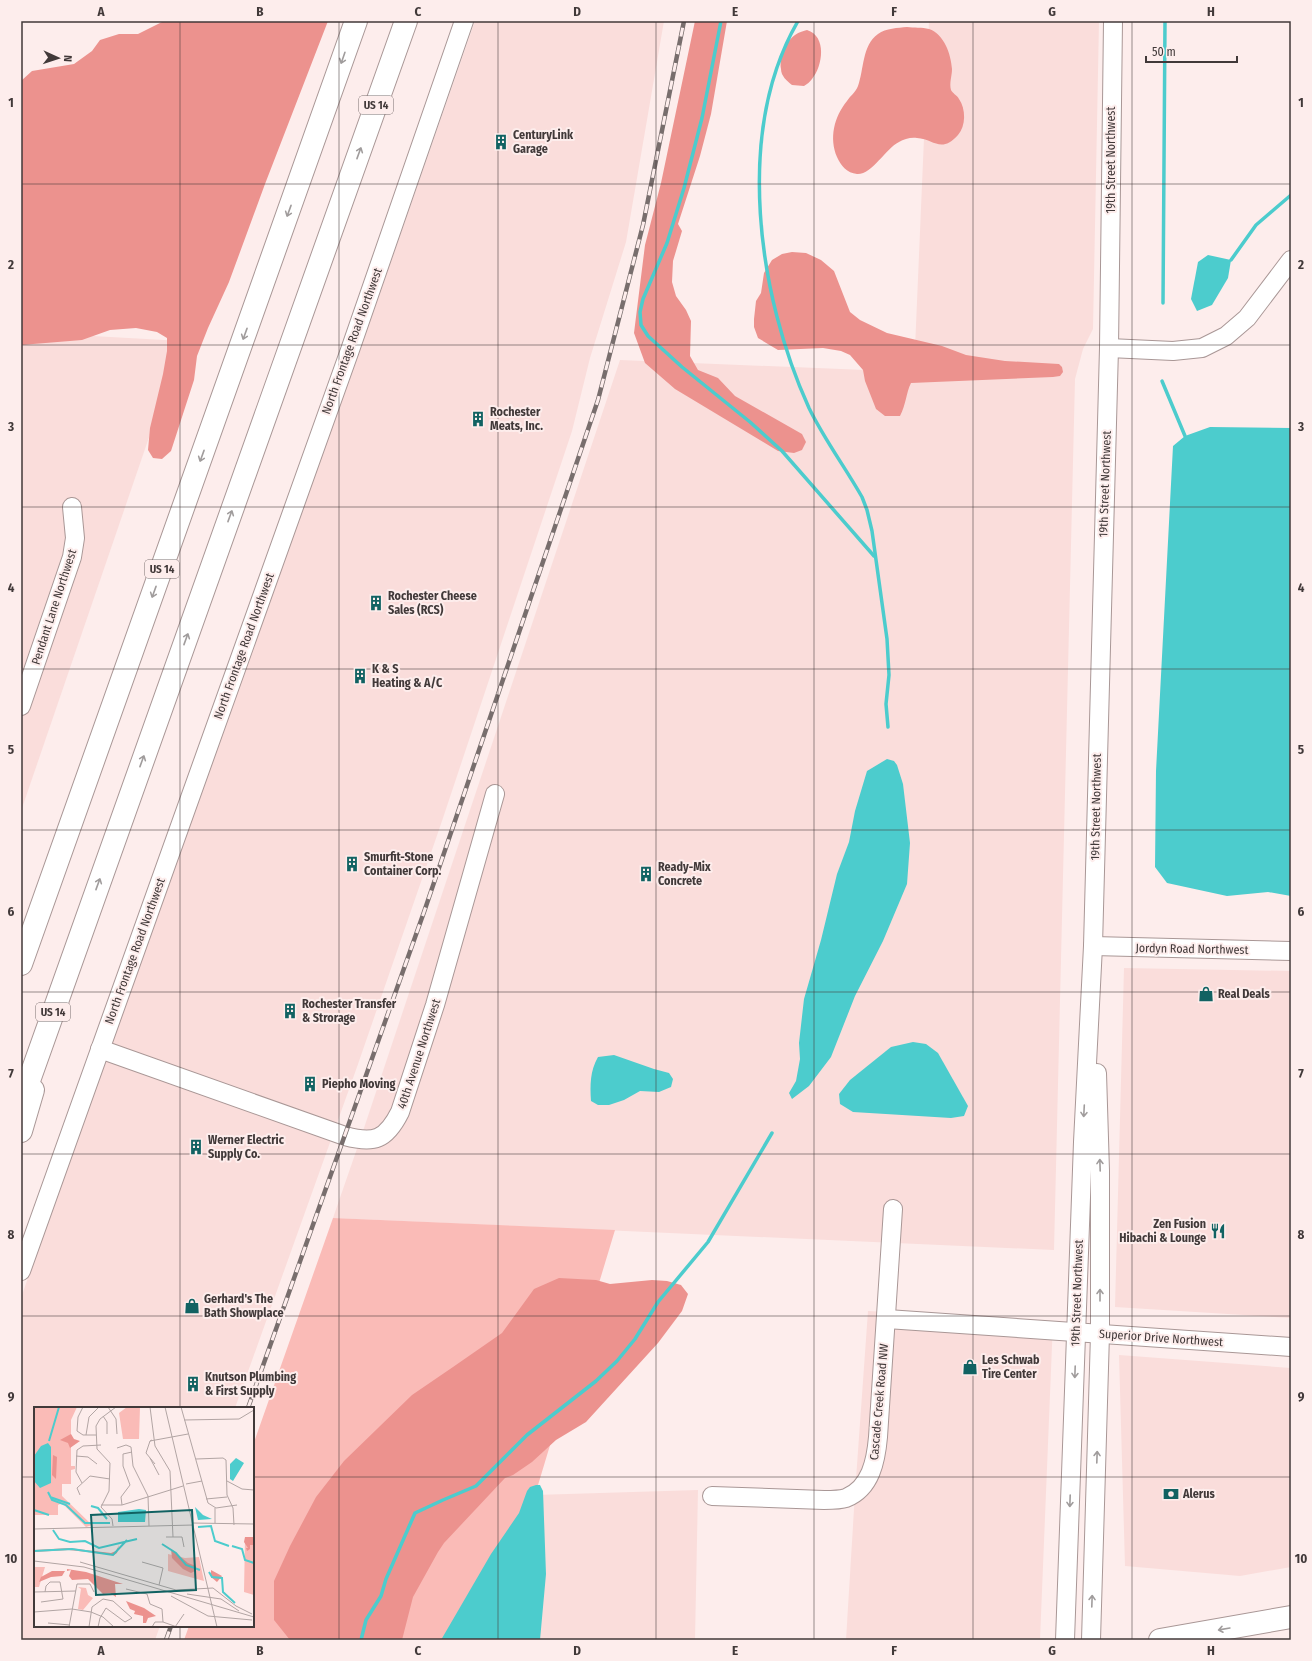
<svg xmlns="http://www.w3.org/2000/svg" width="1312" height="1661" viewBox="0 0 1312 1661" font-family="'Fira Sans Condensed',sans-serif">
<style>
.built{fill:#fadddb}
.green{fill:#fabbb7}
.forest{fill:#ec928e}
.water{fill:#4ccccd}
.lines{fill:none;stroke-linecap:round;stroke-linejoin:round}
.stream{stroke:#4ccccd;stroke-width:3.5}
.minor-casing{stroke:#a99796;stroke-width:20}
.major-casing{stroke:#a99796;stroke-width:24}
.highway-casing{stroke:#a99796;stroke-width:24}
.minor{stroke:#fff;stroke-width:18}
.major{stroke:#fff;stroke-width:22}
.highway{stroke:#fff;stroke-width:22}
.rail-casing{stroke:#786e6d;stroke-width:4.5}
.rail{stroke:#fdedec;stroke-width:3;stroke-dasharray:9;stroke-linecap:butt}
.oneway{stroke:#a09c9c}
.grid{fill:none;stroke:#413939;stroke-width:1;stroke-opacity:0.55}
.labels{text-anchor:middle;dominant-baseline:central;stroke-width:4;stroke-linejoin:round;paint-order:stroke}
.shield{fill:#fdedec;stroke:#796f6f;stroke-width:1}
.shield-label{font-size:11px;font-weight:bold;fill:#413939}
.poi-label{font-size:12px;font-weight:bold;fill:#413939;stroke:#fdedec;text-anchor:start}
.street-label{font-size:12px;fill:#413939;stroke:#fdedec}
.inset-river{fill:none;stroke:#4ccccd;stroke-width:2}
.inset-road{fill:none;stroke:#b2a5a4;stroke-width:1}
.view{fill:#116262;fill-opacity:0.15;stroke:#116262;stroke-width:2}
.inset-edge{fill:none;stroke:#413939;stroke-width:2}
.neatline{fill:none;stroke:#413939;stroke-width:1.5}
.grid-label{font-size:13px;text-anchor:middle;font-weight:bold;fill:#413939}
</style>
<rect width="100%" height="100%" fill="#fdedec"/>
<g class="built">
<path d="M475 21H664L626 242 590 358 572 431 442 821 357 1067 235 1408H35V1626H160L155 1640H21V1298L97 1078 360 350Z"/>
<path d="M929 21H1099L1093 329 1083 349 1075 379 1054 1250 333 1218 360 1140 620 360 914 372Z"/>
<path d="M21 332 182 341 21 811Z"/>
<path d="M1124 968 1291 971V1318L1115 1307Z"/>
<path d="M868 1311 1053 1321 1040 1640H846L855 1493Z"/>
<path d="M1119 1355 1291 1368V1567L1240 1576 1125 1566Z"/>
<path d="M698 1490 695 1640H538L535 1495Z"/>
</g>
<path class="green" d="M333 1218 615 1230 535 1495 538 1640H184L189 1626H253V1445Z"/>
<g class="forest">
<path d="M164 21H328L265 184 229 282 208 328 197 356 194 380 171 451 162 459 153 458 148 450 150 428 163 374 167 351V338L157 332 136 328 110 330 82 340 21 345V81L32 71 74 64 92 51 100 40 119 34H138Z"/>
<path d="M695 21H727L711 114 700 156 678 224 682 231 673 261 672 282 676 296 686 310 691 321 690 356 698 370 718 378 735 396 802 434 806 442 802 450 794 453 778 451 675 389 645 363 634 333 645 245 661 183Z"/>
<path d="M907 27C914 28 922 27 929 29 944 34 951 54 952 69 952 76 949 83 951 90 952 93 957 95 959 99 966 109 966 126 958 135 941 154 934 139 917 138 911 137 904 139 899 142 885 149 872 175 857 174 847 173 841 166 837 157 829 138 834 117 847 101 851 95 855 93 858 86 864 70 862 45 878 34 886 28 898 28 907 27Z"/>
<path d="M807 30C827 36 823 66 812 79 810 82 807 84 804 86L792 85C787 81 781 76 781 69 779 58 786 41 795 35 799 32 804 31 807 30Z"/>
<path d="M792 252 806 253 821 260 834 271 850 312 860 320 887 333 942 346 966 355 1005 361 1059 364 1062 367 1063 372 1060 376 1053 377 911 383C906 393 906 405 900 416H885L876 409 865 381 863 370 850 355 841 351 823 348 778 350 758 338 754 327V319L756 301 761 293 764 273 772 260 782 254Z"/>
<path d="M559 1278 596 1280 610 1284 652 1280 667 1281 681 1285 688 1294 682 1311 658 1343 586 1422 556 1440 532 1462 513 1475 505 1478 444 1543 438 1552 413 1597 402 1640H290L274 1620V1581L290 1546 316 1497 344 1461 412 1395 453 1367 502 1333 534 1289Z"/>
</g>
<g class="water">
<path d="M1208 255 1231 260 1228 278 1212 305 1197 311 1191 299 1198 262Z"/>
<path d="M1210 427 1291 428V896L1268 892 1227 896 1167 883 1155 867 1156 771 1173 446 1185 436Z"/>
<path d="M887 759 894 761 897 765 903 784 910 843 907 884 883 941 855 996 831 1057 809 1086 792 1099 789 1093 796 1081 800 1059 799 1043 804 999 821 940 837 874 849 842 855 811 867 771Z"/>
<path d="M913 1042 926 1044 938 1053 968 1106 964 1116 951 1118 853 1112 840 1104 839 1094 850 1080 891 1047Z"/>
<path d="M614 1055 654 1069 669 1073 673 1079 671 1087 659 1092 640 1091 624 1100 609 1105H598L591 1101C590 1085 590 1071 598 1057Z"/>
<path d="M536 1485H540L543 1491 546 1574 540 1640H441L491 1554 519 1513 527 1491 530 1487Z"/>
</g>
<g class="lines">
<g class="stream">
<path d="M721 21 702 118 684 188 667 243 643 299 640 312 641 325 648 336 682 367 750 422 782 451 874 556"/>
<path d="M798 21C734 132 758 296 809 408 824 439 845 467 862 497L867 510 872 531 887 639 889 675 886 704 888 727"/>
<path d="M1231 260 1256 225 1291 195"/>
<path d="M1163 303 1165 21"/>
<path d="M1162 381 1185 436"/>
<path d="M361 1640 366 1620 381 1596 386 1579 415 1513 443 1500 476 1486 527 1435 596 1381 617 1361 635 1339 658 1302 708 1242 772 1133"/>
</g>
<defs>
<g id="minor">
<path d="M1109 348 1173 351 1202 348 1226 336 1247 318 1291 260"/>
<path d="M21 706 72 557 75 538 72 507"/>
<path d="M1093 946 1291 951"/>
<path d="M100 1049 345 1136C374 1144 386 1140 400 1112L435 1005 495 794"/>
<path d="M21 1271 350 350 464 21"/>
<path d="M887 1319 1291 1347"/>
<path d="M712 1496 824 1500C831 1500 840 1500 846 1498 871 1488 876 1460 878 1437L893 1209"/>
<path d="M1065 1640 1083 1142 1093 946 1109 348 1113 21"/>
<path d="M1091 1640 1100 1334V1171L1097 1073"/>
</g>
<path id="major" d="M1160 1640 1291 1617"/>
<g id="highway">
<path d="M21 964 356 21"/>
<path d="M21 1103 406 21"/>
<path d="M21 1131 33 1090"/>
</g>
</defs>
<use href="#minor" class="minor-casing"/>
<use href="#major" class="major-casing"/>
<use href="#highway" class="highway-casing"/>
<use href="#minor" class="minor"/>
<use href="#major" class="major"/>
<use href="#highway" class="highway"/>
<defs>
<g id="rail">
<path d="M248 1408 424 912 598 400 643 225 684 21"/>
<path d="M166 1640 171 1626"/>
</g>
</defs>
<use href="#rail" class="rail-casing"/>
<use href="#rail" class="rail"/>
</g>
<defs><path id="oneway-shaft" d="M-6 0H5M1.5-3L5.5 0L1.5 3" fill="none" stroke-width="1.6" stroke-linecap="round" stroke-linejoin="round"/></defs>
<g class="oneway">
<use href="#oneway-shaft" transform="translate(343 58) rotate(109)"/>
<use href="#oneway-shaft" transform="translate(359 153) rotate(-70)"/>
<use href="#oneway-shaft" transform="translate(289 211) rotate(110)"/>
<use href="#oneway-shaft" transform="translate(245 334) rotate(110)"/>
<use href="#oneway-shaft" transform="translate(202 456) rotate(110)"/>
<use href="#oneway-shaft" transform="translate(230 516) rotate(-70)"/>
<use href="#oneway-shaft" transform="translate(154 592) rotate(110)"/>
<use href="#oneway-shaft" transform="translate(186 639) rotate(-70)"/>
<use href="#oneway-shaft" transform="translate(142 761) rotate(-70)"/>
<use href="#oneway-shaft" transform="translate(98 884) rotate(-70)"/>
<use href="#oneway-shaft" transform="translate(1084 1111) rotate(93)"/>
<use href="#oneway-shaft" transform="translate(1100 1165) rotate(-92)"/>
<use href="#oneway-shaft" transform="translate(1100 1295) rotate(-90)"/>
<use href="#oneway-shaft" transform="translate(1075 1372) rotate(92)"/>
<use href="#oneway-shaft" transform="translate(1097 1457) rotate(-88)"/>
<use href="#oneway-shaft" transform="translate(1070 1501) rotate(92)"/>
<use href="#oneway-shaft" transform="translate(1092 1601) rotate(-88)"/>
<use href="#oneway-shaft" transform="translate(1224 1629) rotate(170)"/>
</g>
<path class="grid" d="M180 21V1408M339 21V1640M498 21V1640M656 21V1640M814 21V1640M973 21V1640M1132 21V1640M21 184H1291M21 345H1291M21 507H1291M21 669H1291M21 830H1291M21 992H1291M21 1154H1291M21 1316H1291M21 1477H35M253 1477H1291M180 1626V1640"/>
<defs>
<symbol id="building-bare" viewBox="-9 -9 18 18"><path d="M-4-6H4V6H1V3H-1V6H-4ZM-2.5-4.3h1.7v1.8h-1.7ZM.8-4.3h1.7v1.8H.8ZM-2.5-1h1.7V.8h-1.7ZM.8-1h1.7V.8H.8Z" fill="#116262" stroke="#fdedec" stroke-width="2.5" paint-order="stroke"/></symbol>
<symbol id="shop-bare" viewBox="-9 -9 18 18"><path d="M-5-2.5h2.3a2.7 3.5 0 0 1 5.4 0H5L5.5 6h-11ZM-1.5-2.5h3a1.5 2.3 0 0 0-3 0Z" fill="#116262" stroke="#fdedec" stroke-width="2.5" paint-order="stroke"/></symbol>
<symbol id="restaurant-bare" viewBox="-9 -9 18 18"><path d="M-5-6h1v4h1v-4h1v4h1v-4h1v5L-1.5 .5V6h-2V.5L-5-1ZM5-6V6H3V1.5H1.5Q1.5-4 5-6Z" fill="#116262" stroke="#fdedec" stroke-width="2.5" paint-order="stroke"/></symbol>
<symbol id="bank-bare" viewBox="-9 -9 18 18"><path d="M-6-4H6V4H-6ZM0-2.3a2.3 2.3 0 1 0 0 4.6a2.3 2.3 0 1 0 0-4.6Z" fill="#116262" stroke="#fdedec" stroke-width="2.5" paint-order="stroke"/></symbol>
</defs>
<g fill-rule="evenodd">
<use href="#building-bare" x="490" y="131" width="22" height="22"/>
<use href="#building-bare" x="467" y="408" width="22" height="22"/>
<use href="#building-bare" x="365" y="592" width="22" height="22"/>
<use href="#building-bare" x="349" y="665" width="22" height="22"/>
<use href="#building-bare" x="341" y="853" width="22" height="22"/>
<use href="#building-bare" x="635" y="863" width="22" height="22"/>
<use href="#shop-bare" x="1195" y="983" width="22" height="22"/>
<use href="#building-bare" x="279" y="1000" width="22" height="22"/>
<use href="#building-bare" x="299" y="1073" width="22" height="22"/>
<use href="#building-bare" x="185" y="1136" width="22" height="22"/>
<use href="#restaurant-bare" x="1207" y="1220" width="22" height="22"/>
<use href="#shop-bare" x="181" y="1295" width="22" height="22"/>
<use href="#shop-bare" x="959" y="1356" width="22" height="22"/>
<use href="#building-bare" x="182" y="1373" width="22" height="22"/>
<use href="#bank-bare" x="1160" y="1483" width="22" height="22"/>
</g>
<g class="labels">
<g class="shield">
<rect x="359" y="96" width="34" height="18" rx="3"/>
<rect x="145" y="560" width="34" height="18" rx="3"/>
<rect x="36" y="1003" width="34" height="18" rx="3"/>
</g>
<g class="shield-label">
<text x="376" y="105">US 14</text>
<text x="162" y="569">US 14</text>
<text x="53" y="1012">US 14</text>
</g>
<g class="poi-label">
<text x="513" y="135">CenturyLink<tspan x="513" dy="14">Garage</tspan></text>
<text x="490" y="412">Rochester<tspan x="490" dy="14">Meats, Inc.</tspan></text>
<text x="388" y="596">Rochester Cheese<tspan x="388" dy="14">Sales (RCS)</tspan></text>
<text x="372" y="669">K &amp; S<tspan x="372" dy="14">Heating &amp; A/C</tspan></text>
<text x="364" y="857">Smurfit-Stone<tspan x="364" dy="14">Container Corp.</tspan></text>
<text x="658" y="867">Ready-Mix<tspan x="658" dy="14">Concrete</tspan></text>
<text x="1218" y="994">Real Deals</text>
<text x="302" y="1004">Rochester Transfer<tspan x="302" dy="14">&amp; Strorage</tspan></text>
<text x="322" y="1084">Piepho Moving</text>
<text x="208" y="1140">Werner Electric<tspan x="208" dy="14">Supply Co.</tspan></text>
<text x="1206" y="1224" text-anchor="end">Zen Fusion<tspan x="1206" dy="14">Hibachi &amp; Lounge</tspan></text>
<text x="204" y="1299">Gerhard's The<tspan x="204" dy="14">Bath Showplace</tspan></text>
<text x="982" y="1360">Les Schwab<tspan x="982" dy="14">Tire Center</tspan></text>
<text x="205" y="1377">Knutson Plumbing<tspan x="205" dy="14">&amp; First Supply</tspan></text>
<text x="1183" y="1494">Alerus</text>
</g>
<g class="street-label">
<text transform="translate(1111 160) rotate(-90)">19th Street Northwest</text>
<text transform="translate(352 341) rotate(-70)">North Frontage Road Northwest</text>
<text transform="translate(1105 484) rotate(-88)">19th Street Northwest</text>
<text transform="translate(54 607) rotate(-72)">Pendant Lane Northwest</text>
<text transform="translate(244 646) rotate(-70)">North Frontage Road Northwest</text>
<text transform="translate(1096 807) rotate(-89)">19th Street Northwest</text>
<text transform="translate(1192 949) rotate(1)">Jordyn Road Northwest</text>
<text transform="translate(135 951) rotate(-70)">North Frontage Road Northwest</text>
<text transform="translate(419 1054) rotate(-72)">40th Avenue Northwest</text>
<text transform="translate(1077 1293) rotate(-88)">19th Street Northwest</text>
<text transform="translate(1161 1338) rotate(4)">Superior Drive Northwest</text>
<text transform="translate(879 1402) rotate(-85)">Cascade Creek Road NW</text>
</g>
</g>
<g transform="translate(34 1407)">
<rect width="220" height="220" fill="#fdedec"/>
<path d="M0 0H43L37 13V59H41V62L37 63V77H28V89L58 118 52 120 28 96 24 98V108H0ZM93 0H106L105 32H89L85 6ZM211 131H220V188L210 185ZM134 147 151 151 165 150 170 174 134 164ZM0 160H11L5 180H0ZM44 180 52 181 54 188 59 191 49 203 44 202 47 182Z" fill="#fabbb7"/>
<path d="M37 27 40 32 46 34 36 41 34 36 26 33ZM19 48 23 50 22 72 18 68ZM211 130H220V138H216V142L213 144 212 141H214L210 135ZM85 138 83 146 80 148 35 143 0 145V143L35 141 77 146 82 144ZM137 142 154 156 162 159 161 164 157 166 149 162 138 151ZM33 162 52 165 89 177H81L82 190 76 186 69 187 54 172 38 173 35 169 37 163 33 164ZM177 163 188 169 183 175 177 170ZM18 164H31L28 169 17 170 5 175 7 170ZM92 194 110 201 122 209 114 211 112 216H109V209L100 207 101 204 96 202Z" fill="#ec928e"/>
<path d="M14 36 17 40V76L6 81 0 74V49L7 39ZM202 51 210 56 199 74 196 72V57ZM161 100 169 108 178 112 164 113ZM105 102 112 103 111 115H84V105Z" fill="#4ccccd"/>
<path class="inset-river" d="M15 34 25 0M14 85 18 93 32 98 51 116H76M16 90 36 97M57 99 64 101 73 112M0 103 15 108M164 120 177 119 181 134 195 139M19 123 25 132 36 135 51 134 65 141 103 132M128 137 142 146 152 158 166 163M198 139 208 142 211 153 220 156M0 144 38 142 79 148 93 133M175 165 178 170 188 171 189 185 201 196"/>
<path class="inset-road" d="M49 0 44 10 43 24 49 28H62M74 0 82 12 83 27M116 0 121 39 136 64 139 130M131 0 183 220M147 0 174 96 182 101 203 98M69 9 73 15V27M150 13 205 12 220 3M52 28 55 10 65 0M118 33 116 34 154 27M116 34 112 46 121 57M83 41 92 38 97 40 99 59 114 89 115 119M42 49 54 50 63 57M116 51 125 68M162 52 189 51 192 53 193 88 199 101 200 118M193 74 208 82 220 83M48 76 42 65 43 43 49 39 67 38M152 77 168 74M46 88 43 81 56 69 76 72M172 92 193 90M67 98H88L149 79M88 98 87 90 96 78 89 59V47L98 45M158 116 220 117M181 116V101M79 119 78 112 67 100 75 84 76 56 63 42 62 19 66 12 82 0M0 122 159 118M132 130H148L150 140M0 154 50 160 220 210M46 155 142 183 179 181 202 199 218 207M108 155 129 161 125 178M92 182 113 187 116 197 128 202 129 215M0 185 42 184M153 187 187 192 205 204M137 189 174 209 218 213M7 195 29 192 26 175H16L12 179 11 185M0 205 38 202 57 205 69 210 80 220M14 216 36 218M35 220 43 177H56L60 185M55 220 58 200 69 192 79 194 98 211M64 220 66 211 72 201 91 215 98 211M118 220 121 215H129L143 220M141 220 150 207"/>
<path class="view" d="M158 103 162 183 62 188 57 108Z"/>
<rect width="220" height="220" class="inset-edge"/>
</g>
<rect width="1312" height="1661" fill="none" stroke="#fdedec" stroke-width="44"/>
<g transform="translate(58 58) rotate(93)" stroke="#fdedec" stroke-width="3" paint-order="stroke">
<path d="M0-3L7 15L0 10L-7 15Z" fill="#413939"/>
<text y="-6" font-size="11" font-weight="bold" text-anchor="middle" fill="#413939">N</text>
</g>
<path d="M1146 56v6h91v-6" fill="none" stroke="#413939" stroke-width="2"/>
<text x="1152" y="56" font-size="12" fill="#413939" stroke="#fdedec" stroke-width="3" paint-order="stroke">50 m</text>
<rect x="22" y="22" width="1268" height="1617" class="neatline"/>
<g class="grid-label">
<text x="101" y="16">A</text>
<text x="260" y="16">B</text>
<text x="418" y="16">C</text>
<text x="577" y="16">D</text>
<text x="735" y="16">E</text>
<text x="894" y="16">F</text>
<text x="1052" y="16">G</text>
<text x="1211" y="16">H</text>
<text x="11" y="107">1</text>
<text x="1301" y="107">1</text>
<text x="11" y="269">2</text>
<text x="1301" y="269">2</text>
<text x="11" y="431">3</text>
<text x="1301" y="431">3</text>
<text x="11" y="592">4</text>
<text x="1301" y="592">4</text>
<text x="11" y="754">5</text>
<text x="1301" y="754">5</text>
<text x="11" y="916">6</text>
<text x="1301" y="916">6</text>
<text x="11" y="1078">7</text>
<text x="1301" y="1078">7</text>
<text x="11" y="1239">8</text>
<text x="1301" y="1239">8</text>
<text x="11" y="1401">9</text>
<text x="1301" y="1401">9</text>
<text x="11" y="1563">10</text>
<text x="1301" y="1563">10</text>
<text x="101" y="1655">A</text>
<text x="260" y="1655">B</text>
<text x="418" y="1655">C</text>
<text x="577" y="1655">D</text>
<text x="735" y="1655">E</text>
<text x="894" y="1655">F</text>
<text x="1052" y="1655">G</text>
<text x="1211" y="1655">H</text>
</g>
</svg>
